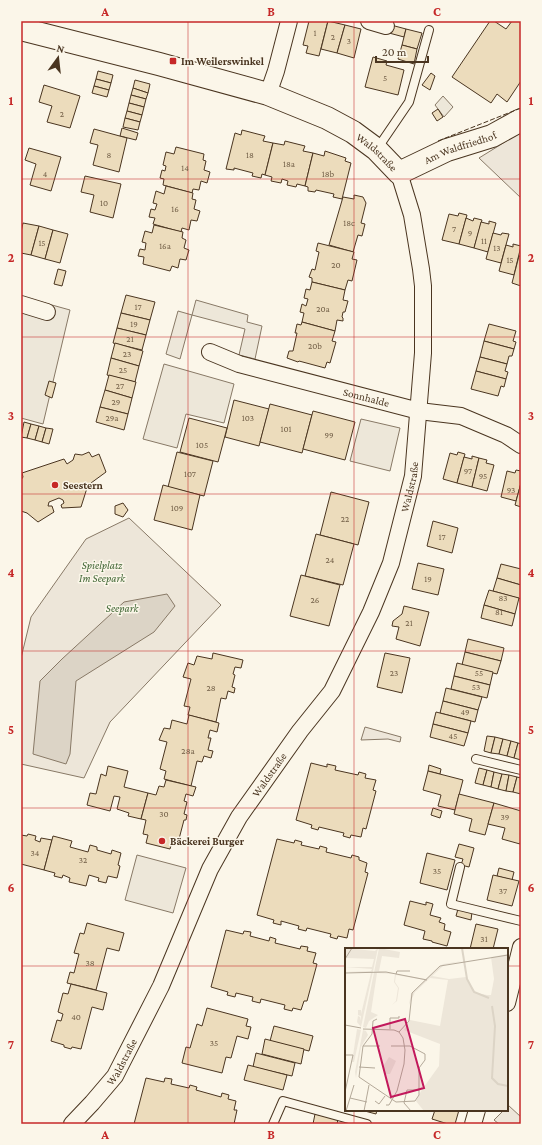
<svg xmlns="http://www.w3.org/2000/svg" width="542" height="1145" viewBox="0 0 542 1145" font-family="'Crimson Pro',serif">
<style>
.green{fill:#ede6d9;stroke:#887966}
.parking{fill:#ede7d9;stroke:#887966}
.water{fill:#dcd4c6;stroke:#887966}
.building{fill:#ecdcbc;stroke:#4a3520}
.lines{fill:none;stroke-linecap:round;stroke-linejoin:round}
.lane-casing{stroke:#4a3520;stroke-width:10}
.street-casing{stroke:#4a3520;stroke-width:18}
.secondary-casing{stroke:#4a3520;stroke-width:24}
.lane{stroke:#fbf6e9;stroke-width:8}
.street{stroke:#fbf6e9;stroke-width:16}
.secondary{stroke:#fbf6e9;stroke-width:22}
.fence{stroke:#4a3520;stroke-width:1;stroke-dasharray:5 2;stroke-linecap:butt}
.grid{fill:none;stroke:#c62828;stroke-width:1;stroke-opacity:0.55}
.poi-dot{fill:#c62828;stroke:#fbf6e9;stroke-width:1.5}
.labels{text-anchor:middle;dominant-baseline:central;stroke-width:3;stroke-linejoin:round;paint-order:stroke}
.number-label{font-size:9px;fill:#725f47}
.poi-label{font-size:11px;font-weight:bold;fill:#4a3520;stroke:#fbf6e9;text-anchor:start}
.street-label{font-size:11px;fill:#4a3520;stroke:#fbf6e9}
.park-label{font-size:11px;font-style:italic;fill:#436837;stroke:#fbf6e9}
.inset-river{fill:none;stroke:#dcd4c6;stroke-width:2}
.inset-road{fill:none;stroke:#b4a999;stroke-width:1}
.view{fill:#c2185b;fill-opacity:0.15;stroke:#c2185b;stroke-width:2}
.inset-edge{fill:none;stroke:#4a3520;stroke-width:2}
.neatline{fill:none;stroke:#c62828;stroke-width:1.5}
.grid-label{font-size:13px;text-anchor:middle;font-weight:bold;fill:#c62828}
</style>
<rect width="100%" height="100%" fill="#fbf6e9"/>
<g class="green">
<path d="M521 132V198L479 158Z"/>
<path d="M129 518 221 605 110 722 84 778 21 764V658L31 617 86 539Z"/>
<path d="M365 727 401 737 400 742 388 739 361 740Z"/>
<path d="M508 1105 521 1117V1121L518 1124H499L494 1120 504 1110H507Z"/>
</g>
<g class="parking">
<path d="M443 96 453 107 444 117 435 105Z"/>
<path d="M23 297 70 310 43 424 21 418V305Z"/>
<path d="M196 300 248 315 247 322 262 326 255 359 239 355 245 329 192 315 180 359 166 354 178 311 192 315Z"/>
<path d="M164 364 234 384 224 423 186 414 177 448 143 439Z"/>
<path d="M361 419 400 428 390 471 350 461Z"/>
<path d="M137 855 186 868 173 913 125 900Z"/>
</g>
<path class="water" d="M167 594 175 606 154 632 76 681 70 754 66 764 33 754 40 681 62 659 124 602Z"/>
<g class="building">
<path d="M309 21H328L319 56 306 53 308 46 303 45Z"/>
<path d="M328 21 345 25 337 53 321 49Z"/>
<path d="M490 21H494L506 29 512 21H521V81L507 102 497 94 491 103 452 77Z"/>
<path d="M345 25 361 29 354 58 337 53Z"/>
<path d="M391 25 406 29 404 37 389 33Z"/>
<path d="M406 29 422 33 417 49 402 45Z"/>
<path d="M402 45 417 49 414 64 398 59Z"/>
<path d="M373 57 387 61 386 65 404 70 398 95 365 87Z"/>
<path d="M98 71 113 75 111 83 96 79Z"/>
<path d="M431 73 435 76 430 90 422 85Z"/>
<path d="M96 79 111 83 109 90 94 86Z"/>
<path d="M135 80 150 84 148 93 133 88Z"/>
<path d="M44 85 80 96 70 128 47 122 52 106 39 102Z"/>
<path d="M94 86 109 90 107 97 92 93Z"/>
<path d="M133 88 148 93 146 99 131 95Z"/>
<path d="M131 95 146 99 144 107 129 103Z"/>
<path d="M129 103 144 107 142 115 127 111Z"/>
<path d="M438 109 443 117 437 121 432 113Z"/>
<path d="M127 111 142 115 140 122 125 118Z"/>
<path d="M125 118 140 122 138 130 123 127Z"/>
<path d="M122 128 138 133 136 140 120 136Z"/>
<path d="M94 129 127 138 119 172 93 165 98 145 90 143Z"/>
<path d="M242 130 265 136 263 141 273 143 265 175 262 174 261 178 252 176 253 173 234 168V170L226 169 235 133 241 135Z"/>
<path d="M285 141 305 146 303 151 313 153 305 186 297 184 296 187 287 185 288 181 282 179 281 183 271 181 272 177 265 175 273 143 284 145Z"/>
<path d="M176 147 204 154 203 160 206 161 204 170 210 172 207 183 201 181 199 190 193 189 192 193 163 185 164 179 160 178 162 170 165 171 166 166 163 165 166 152 174 154Z"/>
<path d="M29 148 61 157 51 191 30 185 36 164 25 160Z"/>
<path d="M325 151 346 158 345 161 351 163 342 199 333 197 334 194 316 190 315 192 308 191V187L305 186 313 153 324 156Z"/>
<path d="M85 176 121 184 113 218 90 212 94 195 81 192Z"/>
<path d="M166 186 193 193 192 199 196 200 194 209 200 211 197 221 191 220 189 230 182 228 181 232 153 224 155 218 149 217 151 209 155 210 157 204 153 203 156 191 164 194Z"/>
<path d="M354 195 363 197 366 203 361 223 365 224 362 236 358 235 353 252 329 245 343 197 354 199Z"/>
<path d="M459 213 467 215 459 244 442 240 449 214 458 216Z"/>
<path d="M466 218 473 221 474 218 482 220 474 248 459 244Z"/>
<path d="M489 221 496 223 488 252 474 248 481 222 489 224Z"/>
<path d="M23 223 39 226 31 255 21 253V232Z"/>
<path d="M154 225 183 232 182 238 186 240 184 248 189 250 186 260 180 259 178 268 172 266 170 271 143 264 144 257 138 256 140 249 145 250 146 243 142 242 145 231 152 233Z"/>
<path d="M39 226 53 230 45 259 31 255Z"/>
<path d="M53 230 68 234 60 263 45 259Z"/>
<path d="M493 233 501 235 502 233 509 234 501 263 486 259Z"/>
<path d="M318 243 354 252 352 259 357 260 352 281 348 280 345 290 312 282V278L309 277 312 269 315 270 319 252 316 251Z"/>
<path d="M513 244 521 246 514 275 499 271 506 245 513 247Z"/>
<path d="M519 256H521V286L512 283Z"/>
<path d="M58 269 66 271 62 286 54 284Z"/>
<path d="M312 282 345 290 343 300 348 301 345 312H343L342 317 343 318V321L337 320 335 331 302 322 304 313 300 312 302 304 306 306 308 299 304 298 306 289 310 290Z"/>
<path d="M126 295 155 302 150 320 121 313Z"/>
<path d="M121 313 150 320 146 335 117 328Z"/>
<path d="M302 322 335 331 332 341 336 342 330 363 327 362 325 368 299 361 298 362 287 358 289 351H293L297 333H295L297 324 301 325Z"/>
<path d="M489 324 516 331 513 341 516 342 514 349 484 341Z"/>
<path d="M117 328 146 335 142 350 113 343Z"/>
<path d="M484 341 514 349 512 356H509L507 364 480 357Z"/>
<path d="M115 343 143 351 139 366 111 358Z"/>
<path d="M480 357 507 364 505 371 508 372 506 379 476 371Z"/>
<path d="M111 358 139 366 135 382 107 375Z"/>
<path d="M476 371 506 379 504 387 501 386 498 396 471 389Z"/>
<path d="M109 375 136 382 132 398 105 390Z"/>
<path d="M49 381 56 383 52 398 45 395Z"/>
<path d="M105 390 132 398 128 414 100 407Z"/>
<path d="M234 400 269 409 259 446 225 437Z"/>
<path d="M270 404 312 415 302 453 260 442Z"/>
<path d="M100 407 128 414 124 430 96 422Z"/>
<path d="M313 411 355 422 345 460 303 449Z"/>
<path d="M189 418 227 428 218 462 180 452Z"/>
<path d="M24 422 31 424 27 438 21 437Z"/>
<path d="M31 424 39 426 35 440 27 438Z"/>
<path d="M39 426 46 428 42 442 35 440Z"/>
<path d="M46 428 53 429 49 444 42 442Z"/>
<path d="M89 452 92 457 99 454 106 472 91 483 87 488 81 507 62 508 61 505 64 503 63 500 59 498 49 502 48 506H52L54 512 38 522 27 513 21 511V480L23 477 22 473 64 459 67 464 73 460 75 454 82 455Z"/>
<path d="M177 452 213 461 204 496 168 487Z"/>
<path d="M458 452 465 454 457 483 443 479 450 453 457 455Z"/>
<path d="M472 456 479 458 472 487 457 483 464 457 472 459Z"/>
<path d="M479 458 487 460 486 463 494 465 487 491 472 487Z"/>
<path d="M516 470 521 471V483L516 501 501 497 507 471 515 473Z"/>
<path d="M521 483V507L515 505Z"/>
<path d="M163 485 200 495 192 530 154 520Z"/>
<path d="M331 492 369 502 358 545 320 535Z"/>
<path d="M123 503 128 510 123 517 115 514V506Z"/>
<path d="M433 521 458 528 452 553 427 546Z"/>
<path d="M316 534 354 544 343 585 305 576Z"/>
<path d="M418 563 444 569 438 595 412 589Z"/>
<path d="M501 564 521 569V585L497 578Z"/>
<path d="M301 575 340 585 329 626 290 616Z"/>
<path d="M497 578 521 585V599L493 591Z"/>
<path d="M489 590 519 598 515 614 484 605Z"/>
<path d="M484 605 515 614 512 626 481 618Z"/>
<path d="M404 606 429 612 420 646 396 639 399 627 392 626 393 621 402 614Z"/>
<path d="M468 639 504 648 501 661 465 652Z"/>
<path d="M465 652 501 661 497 674 462 665Z"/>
<path d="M213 653 243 660 241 668 235 667 233 674 235 675 232 687 235 688 234 693 228 691 226 699 221 698 216 722 188 715 190 707 184 706 191 679 183 677 188 663 194 665 197 656 212 659Z"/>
<path d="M385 653 410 658 402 693 377 687Z"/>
<path d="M457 663 493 672 490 685 454 676Z"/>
<path d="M454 676 490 685 487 698 451 689Z"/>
<path d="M446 688 482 697 478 710 443 701Z"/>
<path d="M443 701 478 710 475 722 440 713Z"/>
<path d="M436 712 471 721 468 733 433 724Z"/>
<path d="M189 715 219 723 217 732 210 730 208 738H211L208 750 213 751 211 758 204 756 202 762 197 761 191 786 164 779 166 771 160 769 167 742 159 740 164 728 170 729 172 720 187 724Z"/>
<path d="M433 724 468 733 464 746 430 737Z"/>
<path d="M487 736 495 737 491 753 484 751Z"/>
<path d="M495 737 503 739 499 754 491 753Z"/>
<path d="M503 739 511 741 507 756 499 754Z"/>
<path d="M511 741 518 743 514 758 507 756Z"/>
<path d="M518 743 521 744V760L514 758Z"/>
<path d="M311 763 327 767V764L336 766 335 770 358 775 359 772 366 774 365 778 376 780 373 790 376 791 366 829 363 828 361 837 351 835 350 838 343 836 344 833 319 827 318 830 311 828 312 825 296 820Z"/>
<path d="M429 765 441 769 440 774 428 771Z"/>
<path d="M108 766 128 771 124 787 148 793 141 819 128 816 129 813 117 809 120 797 114 796 110 811 87 805 90 793 96 794 101 774 106 776Z"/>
<path d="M479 768 487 770 483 785 475 783Z"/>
<path d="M487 770 494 772 491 787 483 785Z"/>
<path d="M428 771 463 780 455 810 438 806 441 795 423 790Z"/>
<path d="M494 772 502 774 498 789 491 787Z"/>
<path d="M502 774 509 775 506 791 498 789Z"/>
<path d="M509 775 517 777 513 792 506 791Z"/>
<path d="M517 777 521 778V794L513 792Z"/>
<path d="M166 780 196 787 193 796 186 794 184 801 187 802 184 814 187 815 186 820H184L179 839 173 838 170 849 146 843 148 835 143 834 146 820 141 819 148 793 156 795 159 786 164 787Z"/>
<path d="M459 794 494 803 485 835 469 831 472 819 454 814Z"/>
<path d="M494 803 521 811V839L520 844 502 839 505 828 488 824Z"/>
<path d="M433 808 442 811 440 818 431 815Z"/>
<path d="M28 834 36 836 35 840 40 842 41 838 52 840 44 870 21 864V835L27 836Z"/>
<path d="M53 836 72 841 70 847 88 852 90 845 97 847V850L111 854 112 850 121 853 118 865 120 866 117 878 108 876 106 883 98 881 99 878 89 875 86 886 69 882 70 878 63 875 62 878 54 876 55 873 44 870Z"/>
<path d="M277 839 294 843 295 840 302 842 301 845 319 849 320 846 327 848 326 852 351 858 352 855 359 857V860L367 863 365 872 368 873 353 930 349 929 347 938 338 936 337 939 330 937 331 934 307 928 306 931 298 929 299 926 281 921V925L273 923 274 920 257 915Z"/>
<path d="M459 844 474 848 469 867 461 865 463 859 455 857Z"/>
<path d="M427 853 455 860 447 890 420 883Z"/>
<path d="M499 868 514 872 512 880 497 876Z"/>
<path d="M493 875 519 881 512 906 487 900Z"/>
<path d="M410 901 426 905V902L433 904 430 915 441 918 439 922 445 924 444 930 451 932 447 946 432 942V941L423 939 425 931 404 925Z"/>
<path d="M458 909 472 912 471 920 456 916Z"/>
<path d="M87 923 124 933 119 951 107 948 96 990 67 983 70 972 74 973 79 954 74 953 80 933 84 934Z"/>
<path d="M476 924 498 929 493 949H470Z"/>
<path d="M226 930 243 934 244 931 251 932 250 936 269 941 270 937 276 939 275 943 300 949 301 946 308 947 307 951 316 953 313 963 317 964 307 1001H304L301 1010 293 1008 292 1011 284 1009 285 1005 261 999 260 1003 252 1001 253 997 236 993 235 997 227 995 228 992 211 987Z"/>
<path d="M71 984 107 993 103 1010 92 1007 81 1049 72 1047 71 1049 64 1047V1045L51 1041 57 1020 61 1021 63 1014 58 1012 63 993 68 994Z"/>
<path d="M207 1008 248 1019 246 1026 251 1027 248 1039 237 1036 231 1058 226 1057 222 1073 182 1063 186 1047 190 1048 197 1024 202 1026Z"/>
<path d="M274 1026 313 1036 309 1051 270 1041Z"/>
<path d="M265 1039 304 1049 301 1064 262 1054Z"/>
<path d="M256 1053 295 1063 292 1076 253 1067Z"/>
<path d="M248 1065 287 1075 283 1090 244 1080Z"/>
<path d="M146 1078 164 1082 165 1078 172 1079 171 1084 189 1088 190 1085 197 1087 196 1090 221 1097 222 1093 229 1095 228 1099 236 1101 234 1110H237L234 1124H134Z"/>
<path d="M361 1110H377L376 1114Z"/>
<path d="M435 1110H459L455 1124H448L432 1119Z"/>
<path d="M315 1114 338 1119 337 1124H313Z"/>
</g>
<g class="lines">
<defs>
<g id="lane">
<path d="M377 149 409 102 429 30"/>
<path d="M476 759 521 770"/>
<path d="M460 867 451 904 521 921"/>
<path d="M273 1124 283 1101 367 1124"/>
</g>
<g id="street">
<path d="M369 21 386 26"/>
<path d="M268 94 276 71 289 21"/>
<path d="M21 304 47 312"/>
<path id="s1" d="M210 352 239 364 419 411 461 416 506 435 521 445"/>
<path d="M507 1003 521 947"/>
<path id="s2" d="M72 1124 92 1103 115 1076 161 986 210 869 239 817 300 731 332 691 371 612 391 563 413 476 423 353V286L421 269 412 215 399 173"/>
<path d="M473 1124 477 1110"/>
</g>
<g id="secondary">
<path id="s3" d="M21 29 159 64 268 94 327 118 353 132 376 149 399 173 447 150 492 136 521 120"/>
</g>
</defs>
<use href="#lane" class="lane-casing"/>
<use href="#street" class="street-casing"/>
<use href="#secondary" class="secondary-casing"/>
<use href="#lane" class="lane"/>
<use href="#street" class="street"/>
<use href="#secondary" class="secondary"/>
<path class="fence" d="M438 141 521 108"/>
</g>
<path class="grid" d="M188 21V1124M354 21V949M21 179H521M21 337H521M21 494H521M21 651H521M21 808H521M21 966H346M507 966H521M354 1110V1124"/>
<g class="poi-dot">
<rect x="169" y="57" width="8" height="8" rx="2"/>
<circle cx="55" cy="485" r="4"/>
<circle cx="162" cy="841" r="4"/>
</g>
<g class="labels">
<g class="number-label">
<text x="315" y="33">1</text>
<text x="333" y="37">2</text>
<text x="349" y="41">3</text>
<text x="385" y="78">5</text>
<text x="62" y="114">2</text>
<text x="109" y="155">8</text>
<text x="250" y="155">18</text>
<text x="289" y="164">18a</text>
<text x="185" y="168">14</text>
<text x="45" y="174">4</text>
<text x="328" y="174">18b</text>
<text x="104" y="203">10</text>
<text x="175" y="209">16</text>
<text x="349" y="223">18c</text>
<text x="454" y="229">7</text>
<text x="470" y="233">9</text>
<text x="484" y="241">11</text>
<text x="42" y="243">15</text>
<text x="165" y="246">16a</text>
<text x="497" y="248">13</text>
<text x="510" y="260">15</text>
<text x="336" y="265">20</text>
<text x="138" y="307">17</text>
<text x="323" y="309">20a</text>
<text x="134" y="324">19</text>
<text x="130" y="339">21</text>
<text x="315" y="346">20b</text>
<text x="127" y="354">23</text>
<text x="123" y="370">25</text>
<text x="120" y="386">27</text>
<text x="116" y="402">29</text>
<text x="112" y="418">29a</text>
<text x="248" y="418">103</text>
<text x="286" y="429">101</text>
<text x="329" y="435">99</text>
<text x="202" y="445">105</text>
<text x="468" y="471">97</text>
<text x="190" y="474">107</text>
<text x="483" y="476">95</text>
<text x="511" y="490">93</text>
<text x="177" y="508">109</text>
<text x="345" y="519">22</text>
<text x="442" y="537">17</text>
<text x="330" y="560">24</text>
<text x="428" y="579">19</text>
<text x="503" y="598">83</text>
<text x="315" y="600">26</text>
<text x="499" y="612">81</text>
<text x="409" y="623">21</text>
<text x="394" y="673">23</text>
<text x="479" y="673">55</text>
<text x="476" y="687">53</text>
<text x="211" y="688">28</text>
<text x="465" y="712">49</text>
<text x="453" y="736">45</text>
<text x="188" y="751">28a</text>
<text x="164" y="814">30</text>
<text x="505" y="817">39</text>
<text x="35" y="853">34</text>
<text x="83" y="860">32</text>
<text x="437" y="871">35</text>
<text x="503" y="891">37</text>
<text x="484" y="939">31</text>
<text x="90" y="963">38</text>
<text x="76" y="1017">40</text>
<text x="214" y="1043">35</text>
</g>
<g class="poi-label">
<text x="181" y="61">Im Weilerswinkel</text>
<text x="63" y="485">Seestern</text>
<text x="170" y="841">Bäckerei Burger</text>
</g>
<g class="street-label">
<text stroke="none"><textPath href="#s3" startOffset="477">Am Waldfriedhof</textPath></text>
<text stroke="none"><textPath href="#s3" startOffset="380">Waldstraße</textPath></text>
<text stroke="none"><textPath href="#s1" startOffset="163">Sonnhalde</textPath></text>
<text stroke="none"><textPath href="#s2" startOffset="728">Waldstraße</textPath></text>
<text stroke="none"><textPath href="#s2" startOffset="404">Waldstraße</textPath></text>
<text stroke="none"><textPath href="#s2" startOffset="80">Waldstraße</textPath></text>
</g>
<g class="park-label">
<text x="102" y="565">Spielplatz<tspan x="102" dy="13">Im Seepark</tspan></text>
<text x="122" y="608">Seepark</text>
</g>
</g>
<g transform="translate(345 948)">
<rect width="163" height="163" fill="#fbf6e9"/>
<path d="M0 0 30 3 33 0 16 79 12 74 13 68 15 69V73L16 68 13 67V62H16V66L26 25 0 24 26 23 27 21 0 19H27L29 11 2 10 0 12ZM34 0 55 4 54 10 37 8 34 23 81 31 98 16 118 13 99 17 87 28 104 31 121 29 131 45 142 47H146L149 31 146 9 163 6V163H79L71 153 76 143 94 118 95 96 59 82 65 72 95 78 103 32 85 30 70 44 64 57 66 46 80 32 51 27 50 34 54 40 52 53 47 57 51 53 53 40 49 34 50 26 32 25 26 64 33 67 24 73 21 80 18 79ZM12 81 16 82 9 114H7ZM18 82 21 83 23 87 16 99 11 130 10 124ZM44 109 51 113 45 126H39V117Z" fill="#ede6d9"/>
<path class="inset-river" d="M117 0 122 31 129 44 144 50M147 58 150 78 147 130 153 136 163 138"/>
<path class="inset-road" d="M0 11 7 0M0 25 41 24 82 32M51 26 52 23H65M32 71 28 73 27 86 18 98 14 129 51 154 70 153 74 147V120L80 112V106L65 98H46M0 77 16 80M18 81 49 82 54 84 58 90 60 102 59 116 52 143 44 157H41M45 81V70H54V68M54 84 64 73 67 45 95 18 163 7M18 98H35M0 107H8L0 144M14 119 30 120M5 150 22 154M30 153 34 156 40 148M1 163 9 137M19 163 24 137M66 163 59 155 62 142H74"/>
<path class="view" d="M60 71 79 140 46 149 28 80Z"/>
<rect width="163" height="163" class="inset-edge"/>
</g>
<rect width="542" height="1145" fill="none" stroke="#fbf6e9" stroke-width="44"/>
<g transform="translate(58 58) rotate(15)" stroke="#fbf6e9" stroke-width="3" paint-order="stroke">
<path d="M0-3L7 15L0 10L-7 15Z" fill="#4a3520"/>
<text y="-6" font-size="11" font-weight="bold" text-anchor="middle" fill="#4a3520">N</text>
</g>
<path d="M376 56v6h52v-6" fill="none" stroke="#4a3520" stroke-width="2"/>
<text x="382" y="56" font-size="12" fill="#4a3520" stroke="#fbf6e9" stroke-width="3" paint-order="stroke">20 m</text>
<rect x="22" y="22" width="498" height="1101" class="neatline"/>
<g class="grid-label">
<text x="105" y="16">A</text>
<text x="271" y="16">B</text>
<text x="437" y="16">C</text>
<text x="11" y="105">1</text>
<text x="531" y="105">1</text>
<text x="11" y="262">2</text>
<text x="531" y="262">2</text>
<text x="11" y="420">3</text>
<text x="531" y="420">3</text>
<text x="11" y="577">4</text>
<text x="531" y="577">4</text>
<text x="11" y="734">5</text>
<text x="531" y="734">5</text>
<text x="11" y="892">6</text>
<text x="531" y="892">6</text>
<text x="11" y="1049">7</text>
<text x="531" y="1049">7</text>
<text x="105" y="1139">A</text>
<text x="271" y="1139">B</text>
<text x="437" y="1139">C</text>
</g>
</svg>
